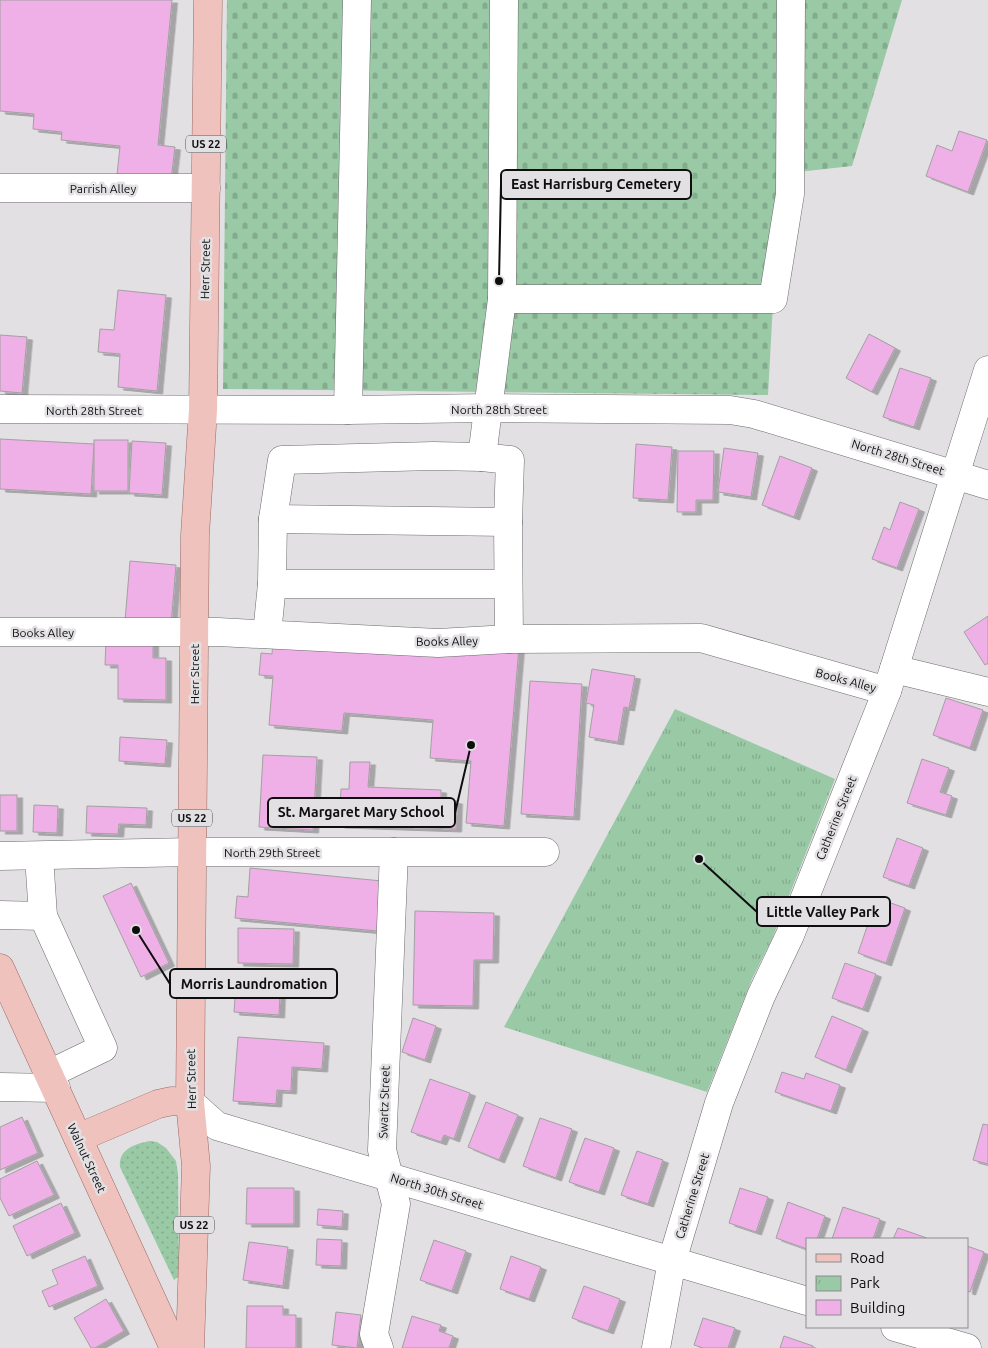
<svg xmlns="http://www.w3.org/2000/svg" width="988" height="1348" viewBox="0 0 988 1348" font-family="Ubuntu,sans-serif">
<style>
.grass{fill:url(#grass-dots)}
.cemetery{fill:url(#cemetery-stones)}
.park{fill:url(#park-tufts)}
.building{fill:#efafe7;stroke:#a3a0a2;filter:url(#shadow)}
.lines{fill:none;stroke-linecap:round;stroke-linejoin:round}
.minor-casing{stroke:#6c6a6d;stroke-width:29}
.major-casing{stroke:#9a6964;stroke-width:29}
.minor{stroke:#fff;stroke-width:28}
.major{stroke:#f0c2bd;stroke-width:28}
.labels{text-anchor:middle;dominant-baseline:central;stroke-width:5;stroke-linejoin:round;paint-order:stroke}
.shield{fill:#e2e0e3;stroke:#4e4d4f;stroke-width:1}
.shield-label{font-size:11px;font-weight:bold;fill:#0e0e0f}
.street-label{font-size:12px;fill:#0e0e0f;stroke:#e2e0e3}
.leader{fill:none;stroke:#0e0e0f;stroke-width:2}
.callout-dot{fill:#0e0e0f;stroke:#e2e0e3;stroke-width:2}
.callout{fill:#e2e0e3;stroke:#0e0e0f;stroke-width:2}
.callout-label{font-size:14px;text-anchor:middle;font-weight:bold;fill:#0e0e0f}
</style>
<defs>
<pattern id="grass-dots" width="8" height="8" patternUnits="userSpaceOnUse" patternTransform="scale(1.25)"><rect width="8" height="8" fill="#99c9a5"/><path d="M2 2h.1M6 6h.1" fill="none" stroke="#83ab8d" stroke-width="1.8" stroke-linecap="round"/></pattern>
<pattern id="cemetery-stones" width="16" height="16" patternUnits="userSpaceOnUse" patternTransform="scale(1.25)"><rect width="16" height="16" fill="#99c9a5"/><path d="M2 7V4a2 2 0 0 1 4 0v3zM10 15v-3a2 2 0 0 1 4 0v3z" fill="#83ab8d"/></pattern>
<pattern id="park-tufts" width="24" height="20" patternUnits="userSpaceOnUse" patternTransform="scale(1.25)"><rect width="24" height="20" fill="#99c9a5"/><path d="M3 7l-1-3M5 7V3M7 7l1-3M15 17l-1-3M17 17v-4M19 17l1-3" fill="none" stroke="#83ab8d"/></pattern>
<filter id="shadow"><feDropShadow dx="5.5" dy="3" stdDeviation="0" flood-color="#0004"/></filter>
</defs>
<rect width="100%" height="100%" fill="#e2e0e3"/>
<path class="grass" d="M150 1141 157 1142 166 1148 176 1161 178 1174 179 1276 174 1280 120 1167C118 1149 135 1144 150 1141Z"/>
<path class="cemetery" d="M227 0H902L852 166 780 174 768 395 223 389Z"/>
<path class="park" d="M675 709 835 779 772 939 752 979 707 1092 504 1027Z"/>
<g class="building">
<path d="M0 0H172L158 145 175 147 171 180 117 175 120 146 61 140 62 132 33 129 34 114 0 111Z"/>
<path d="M959 131 987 140 968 192 926 176 937 145 952 151Z"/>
<path d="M118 290 166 295 157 391 118 387 120 354 98 352 100 329 114 330Z"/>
<path d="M869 334 895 348 872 392 846 378Z"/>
<path d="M0 335 27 337 22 393 0 391Z"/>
<path d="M900 368 931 378 914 427 883 417Z"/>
<path d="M0 439 94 444 91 494 0 489Z"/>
<rect x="94" y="440" width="34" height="51"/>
<path d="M132 441 166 443 162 495 129 493Z"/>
<path d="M636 444 672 447 668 500 633 498Z"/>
<path d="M724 448 758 453 751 497 718 492Z"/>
<path d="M678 451H714L713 500H696V512H677Z"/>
<path d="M780 456 812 468 794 517 762 505Z"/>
<path d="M900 502 919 509 897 568 872 559 884 527 890 530Z"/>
<path d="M130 561 176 565 171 625 125 621Z"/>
<path d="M988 616V663L985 665 964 632Z"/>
<path d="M273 639 465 656 466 642 519 647 504 826 466 823 471 761 430 758 433 720 344 713 342 731 269 725 273 676 259 675 261 653 272 654Z"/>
<path d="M106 641H153V658H166V700L118 699V665H105Z"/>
<path d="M592 669 635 676 629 708 624 707 618 742 589 737 594 705 586 703Z"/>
<path d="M530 681 582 684 574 817 521 814Z"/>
<path d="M946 698 983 710 970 748 933 735Z"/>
<path d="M120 737 167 740 165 764 119 761Z"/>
<path d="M263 755 317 757 313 830 259 827Z"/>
<path d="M922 759 949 768 940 792 952 796 946 815 907 803Z"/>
<path d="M350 762H370L368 787 441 790V800L457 801 456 829 339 825 341 789H349Z"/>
<rect x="0" y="795" width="17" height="36"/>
<path d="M34 805 58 806 57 833 33 832Z"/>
<path d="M87 806 147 808 146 825 119 824 118 834 86 833Z"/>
<path d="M897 838 923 848 909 886 883 877Z"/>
<path d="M250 868 382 881 378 931 235 918 237 896 248 897Z"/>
<path d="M131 883 169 963 141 977 103 896Z"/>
<path d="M877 898 905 908 886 963 858 953Z"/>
<path d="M415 911 494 913 493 960H474L473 1006 413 1005Z"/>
<path d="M238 928 294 929 293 964 238 963Z"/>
<path d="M845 963 876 974 863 1009 832 998Z"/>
<path d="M237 971 281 973 279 1015 234 1012Z"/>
<path d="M832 1016 863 1029 846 1070 815 1057Z"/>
<path d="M413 1018 436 1026 425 1060 402 1052Z"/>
<path d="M238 1037 324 1043 322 1069 292 1067 291 1091 277 1090 276 1104 233 1101Z"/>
<path d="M782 1072 804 1079 806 1073 840 1085 831 1111 775 1092Z"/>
<path d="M430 1079 470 1093 454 1139 444 1135 441 1142 411 1132Z"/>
<path d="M486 1102 518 1115 499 1160 468 1147Z"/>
<path d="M22 1117 38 1153 0 1170V1127Z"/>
<path d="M540 1118 572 1129 556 1178 523 1166Z"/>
<path d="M983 1124 988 1125V1164L973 1160Z"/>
<path d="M585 1138 614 1148 599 1192 569 1182Z"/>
<path d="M637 1151 663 1160 648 1204 621 1195Z"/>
<path d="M37 1161 54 1195 9 1216 0 1198V1179Z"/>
<path d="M247 1188H294V1224H246Z"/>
<path d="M740 1188 768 1197 756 1232 729 1223Z"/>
<path d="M788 1202 825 1216 817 1239H807V1249L776 1238Z"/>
<path d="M61 1203 75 1233 27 1256 13 1226Z"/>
<path d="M843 1207 880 1219 873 1239H832Z"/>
<path d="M318 1209 343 1211 342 1227 317 1225Z"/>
<path d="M898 1228 927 1238V1239H893Z"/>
<path d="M317 1239 342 1240 341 1266 316 1265Z"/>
<path d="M434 1240 466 1251 452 1291 420 1280Z"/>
<path d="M249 1242 288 1247 283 1286 243 1280Z"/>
<path d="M967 1246 984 1252 970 1292 967 1291Z"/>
<path d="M85 1256 98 1286 49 1307 42 1291 58 1284 52 1270Z"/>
<path d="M511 1256 541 1267 529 1299 500 1289Z"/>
<path d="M584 1286 620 1299 608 1331 572 1318Z"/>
<path d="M106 1299 124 1331 95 1348H91L74 1318Z"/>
<path d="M247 1306H283V1315H296V1348H246Z"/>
<path d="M336 1312 361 1315 357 1348 332 1345Z"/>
<path d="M412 1316 441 1325 439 1331 453 1336 449 1348H402Z"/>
<path d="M703 1318 735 1328 728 1348H703L694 1345Z"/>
<path d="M784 1336 813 1346V1348H780Z"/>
</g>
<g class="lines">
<defs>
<g id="minor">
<path d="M504 0 502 299 482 457 510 460 508 522 509 639"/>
<path d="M0 188H206"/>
<path d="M502 299H773L790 194 791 0"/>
<path d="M0 409 348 410 489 408 730 410 754 414 988 485"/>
<path d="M348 410 357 0"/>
<path d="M273 519 508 522"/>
<path d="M272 584H508"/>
<path d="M0 632H218L438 643 509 639 701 638 887 691"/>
<path d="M267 634 272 584 273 519 282 460 433 456 482 457"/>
<path d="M894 669 988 692"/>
<path d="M0 856 192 852H545"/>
<path d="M39 856 43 916 103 1048 49 1074"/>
<path d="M0 915 43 916"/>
<path d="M0 1087 56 1088"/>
<path d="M190 1102 217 1126 807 1301"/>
<path d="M895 1327 967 1348"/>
<path d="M379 1348 374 1334 396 1204 382 1150 394 852"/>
<path d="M656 1348 672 1261 719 1103 761 996 790 935 887 691 988 370"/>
</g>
<g id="major">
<path d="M0 968 174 1348"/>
<path d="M78 1138 158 1104 172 1101 190 1102"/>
<path d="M190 1348 196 1166 190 1102 195 535 203 410 208 0"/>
</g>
</defs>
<use href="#minor" class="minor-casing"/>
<use href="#major" class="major-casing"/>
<use href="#minor" class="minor"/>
<use href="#major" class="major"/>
</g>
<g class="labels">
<g class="shield">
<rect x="186" y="135.5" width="40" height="17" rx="4"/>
<rect x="172" y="809.5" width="40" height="17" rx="4"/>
<rect x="174" y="1216.5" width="40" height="17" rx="4"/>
</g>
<g class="shield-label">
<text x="206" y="144">US 22</text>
<text x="192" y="818">US 22</text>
<text x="194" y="1225">US 22</text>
</g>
<g class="street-label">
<text x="103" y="188">Parrish Alley</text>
<text transform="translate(205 269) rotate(-89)">Herr Street</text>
<text x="499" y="409">North 28th Street</text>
<text x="94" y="410">North 28th Street</text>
<text transform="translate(898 457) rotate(17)">North 28th Street</text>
<text x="43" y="632">Books Alley</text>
<text transform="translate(447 641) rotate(-1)">Books Alley</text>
<text transform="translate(194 674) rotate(-90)">Herr Street</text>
<text transform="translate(846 680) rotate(15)">Books Alley</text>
<text transform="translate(836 818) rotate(-68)">Catherine Street</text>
<text x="272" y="852">North 29th Street</text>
<text transform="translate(191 1079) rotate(-91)">Herr Street</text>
<text transform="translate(384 1102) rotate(-88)">Swartz Street</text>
<text transform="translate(87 1158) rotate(65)">Walnut Street</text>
<text transform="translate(437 1191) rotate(17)">North 30th Street</text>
<text transform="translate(692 1196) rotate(-73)">Catherine Street</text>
</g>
</g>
<path class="leader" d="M499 281L501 184M471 745L455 813M699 859L757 912M136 930L170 984"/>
<g class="callout-dot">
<circle cx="499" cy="281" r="5"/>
<circle cx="471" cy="745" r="5"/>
<circle cx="699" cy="859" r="5"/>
<circle cx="136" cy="930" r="5"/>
</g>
<g class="callout">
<rect x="501" y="170" width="190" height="29" rx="5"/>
<rect x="268" y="798" width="187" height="29" rx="5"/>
<rect x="757" y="897" width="133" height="29" rx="5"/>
<rect x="170" y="969" width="167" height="29" rx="5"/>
</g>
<g class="callout-label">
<text x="596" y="189">East Harrisburg Cemetery</text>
<text x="361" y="817">St. Margaret Mary School</text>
<text x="823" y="917">Little Valley Park</text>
<text x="254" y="989">Morris Laundromation</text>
</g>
<rect x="806" y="1238" width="162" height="90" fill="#e2e0e3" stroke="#8d8c8e"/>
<rect x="816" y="1254" width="25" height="8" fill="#f0c2bd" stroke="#8d8c8e"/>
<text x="850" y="1263" font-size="15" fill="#0e0e0f">Road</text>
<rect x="816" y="1276" width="25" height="15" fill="url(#park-tufts)" stroke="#8d8c8e"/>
<text x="850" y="1288" font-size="15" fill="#0e0e0f">Park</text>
<rect x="816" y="1300" width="25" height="15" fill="#efafe7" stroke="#8d8c8e"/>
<text x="850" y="1313" font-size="15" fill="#0e0e0f">Building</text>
</svg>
